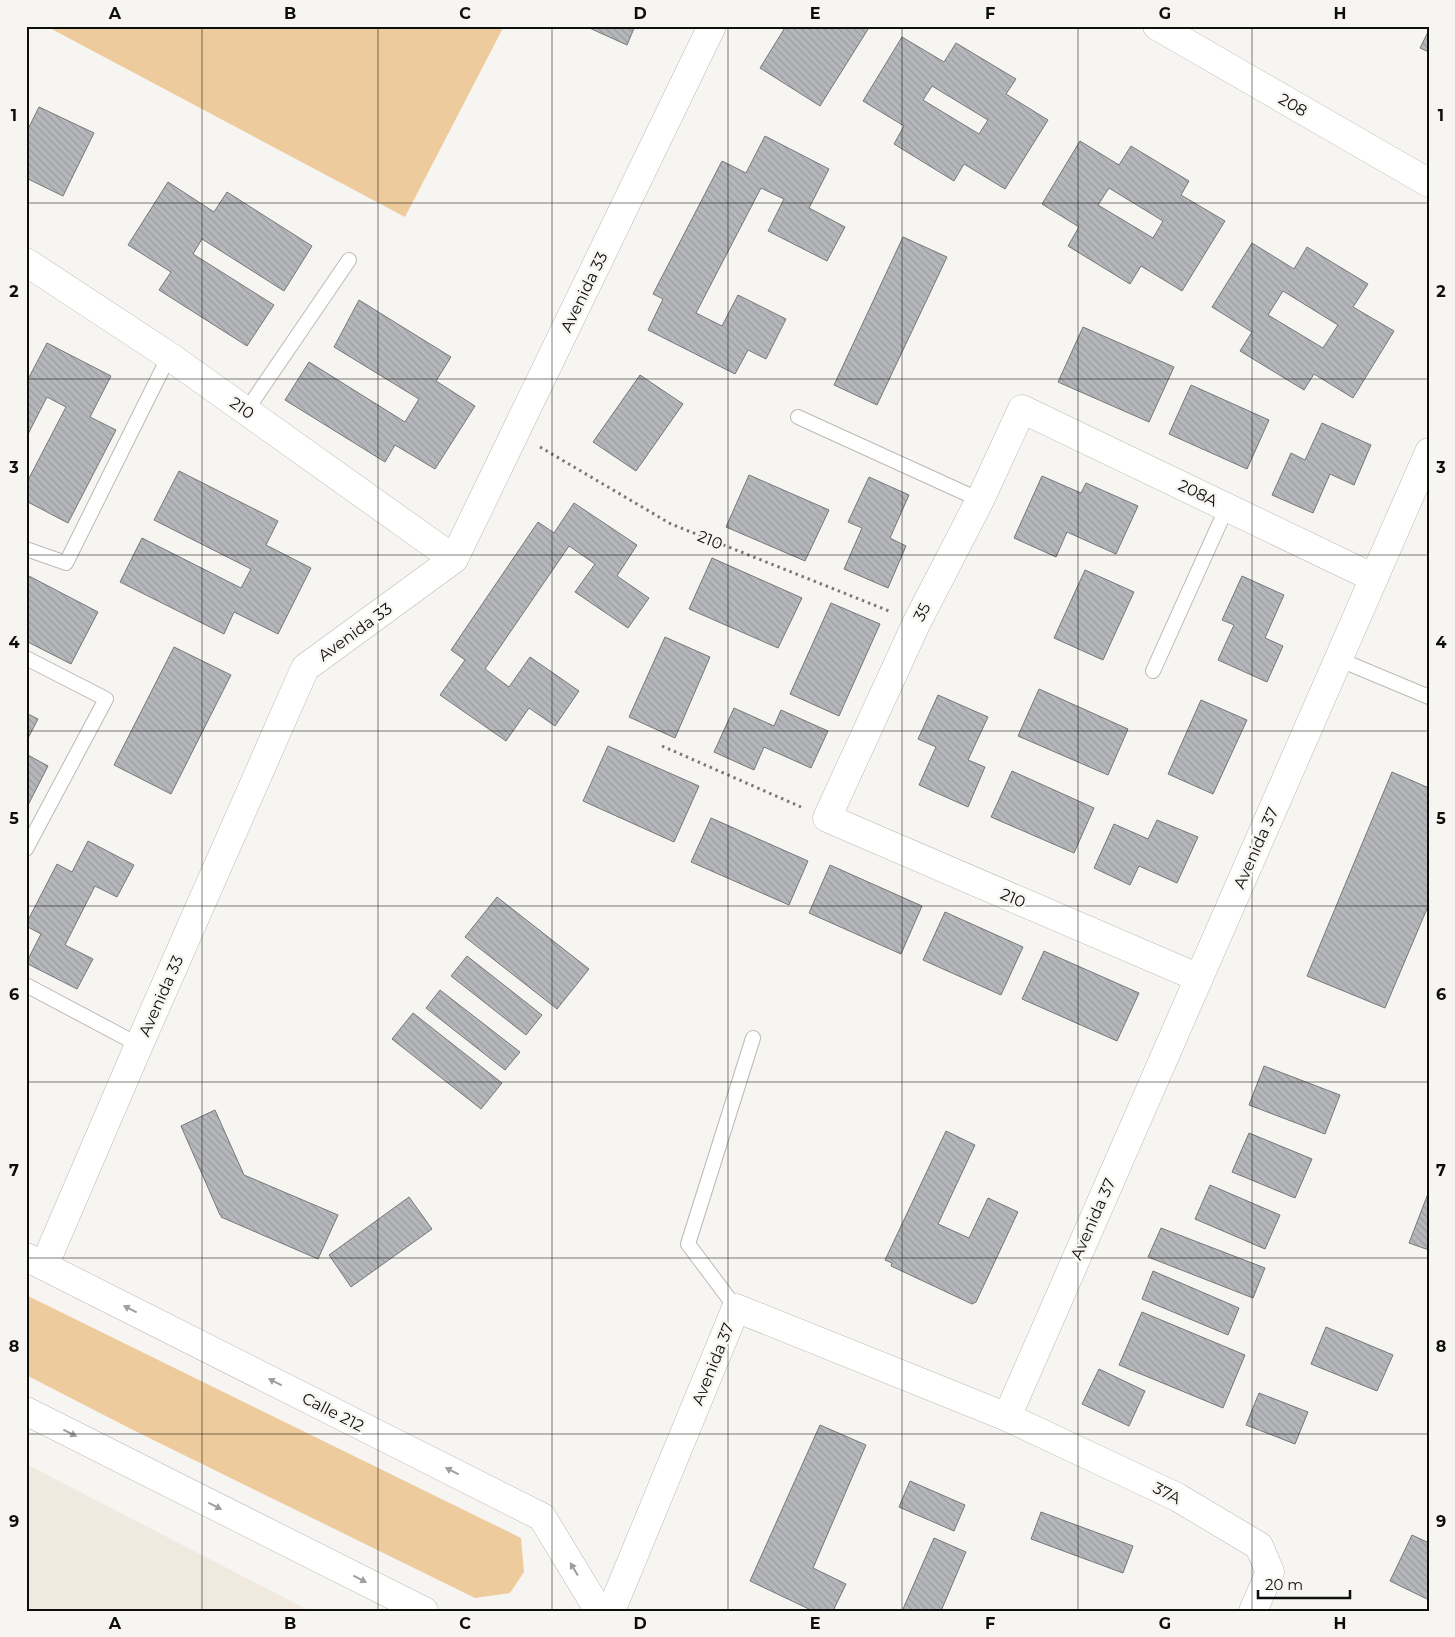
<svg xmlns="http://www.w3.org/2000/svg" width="1455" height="1637" viewBox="0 0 1455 1637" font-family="Montserrat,sans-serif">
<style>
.built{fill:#efe9df}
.green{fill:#edcb9d}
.building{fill:url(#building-back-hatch);stroke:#75787a;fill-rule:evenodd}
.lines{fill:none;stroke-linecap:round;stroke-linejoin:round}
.lane-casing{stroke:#bcb9b6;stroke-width:16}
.street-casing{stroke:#bcb9b6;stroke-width:29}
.secondary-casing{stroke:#bcb9b6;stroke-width:29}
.path{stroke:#7b7a78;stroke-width:3;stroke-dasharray:2.5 4;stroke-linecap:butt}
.lane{stroke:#fff;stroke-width:14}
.street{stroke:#fff;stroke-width:28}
.secondary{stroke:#fff;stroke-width:28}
.oneway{fill:#9f9f9e}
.grid{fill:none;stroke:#0e0e0d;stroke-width:1;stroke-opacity:0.55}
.labels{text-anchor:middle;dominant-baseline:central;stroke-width:5;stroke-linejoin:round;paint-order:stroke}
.street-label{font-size:16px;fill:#0e0e0d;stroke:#f7f5f1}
.neatline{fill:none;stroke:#0e0e0d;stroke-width:2}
.grid-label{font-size:16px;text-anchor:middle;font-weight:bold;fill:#0e0e0d}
</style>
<defs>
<pattern id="building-back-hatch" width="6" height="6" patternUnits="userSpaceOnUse" patternTransform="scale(1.25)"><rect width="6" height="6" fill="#b5b7ba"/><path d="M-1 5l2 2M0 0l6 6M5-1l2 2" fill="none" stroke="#9a9c9f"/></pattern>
</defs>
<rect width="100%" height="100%" fill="#f7f5f1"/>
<path class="built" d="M26 1464 310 1611H26Z"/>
<g class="green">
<path d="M46 26H504L405 217Z"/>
<path d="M26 1295 521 1538 524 1572 510 1593 475 1598 133 1430 26 1375Z"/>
</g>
<g class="building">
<path d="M585 26H635L627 45Z"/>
<path d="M786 26H870L820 106 760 68Z"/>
<path d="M1429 30V52L1420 48Z"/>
<path d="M902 37 944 62 956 43 1016 79 1006 94 1048 120 1005 189 964 164 954 181 894 144 904 126 863 101ZM932 86 988 120 979 134 923 100Z"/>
<path d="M39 107 94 133 63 196 26 178V133Z"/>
<path d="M765 136 829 169 809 208 845 227 827 261 768 231 784 199 761 188 696 313 722 326 738 295 786 319 766 359 748 350 735 374 648 330 663 299 653 294 722 161 746 173Z"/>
<path d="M1080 141 1119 165 1131 146 1189 181 1181 195 1225 221 1182 291 1141 266 1130 284 1068 246 1079 227 1042 204ZM1109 188 1163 221 1153 238 1098 205Z"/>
<path d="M168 182 214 212 227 192 312 246 284 291 202 239 193 254 274 305 247 346 159 290 171 272 128 245Z"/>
<path d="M903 237 947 257 877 405 834 385Z"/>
<path d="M1252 243 1294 269 1307 247 1368 284 1353 307 1394 331 1353 398 1314 374 1304 390 1240 351 1252 332 1212 307ZM1283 291 1338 325 1323 348 1268 315Z"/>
<path d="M359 300 451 357 436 381 475 406 435 469 395 445 385 462 285 400 309 362 405 422 419 399 334 347Z"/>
<path d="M1083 327 1174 367 1149 422 1058 382Z"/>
<path d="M47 343 111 376 90 417 116 430 68 523 26 501V484L66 407 47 397 26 438V383Z"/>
<path d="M640 375 683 404 636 471 593 442Z"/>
<path d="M1191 385 1269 420 1247 469 1169 434Z"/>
<path d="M1322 423 1371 445 1354 485 1330 474 1313 513 1272 495 1291 453 1305 460Z"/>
<path d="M179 471 278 521 266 545 311 568 278 634 234 612 224 634 120 582 142 538 241 588 251 569 154 520Z"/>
<path d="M749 475 829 510 805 561 726 527Z"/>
<path d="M1042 476 1081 493 1086 483 1138 506 1116 554 1067 532 1056 557 1014 538Z"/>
<path d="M869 477 909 495 890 538 906 546 888 588 844 569 862 528 848 522Z"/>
<path d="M574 503 637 545 617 576 649 598 628 628 575 592 595 564 569 546 485 669 509 687 530 657 579 691 555 726 529 708 506 741 440 695 465 660 451 650 538 522 554 533Z"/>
<path d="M712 558 802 598 778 648 689 609Z"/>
<path d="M1085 570 1134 592 1103 660 1054 638Z"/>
<path d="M27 575 98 612 71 664 26 641Z"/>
<path d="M1242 576 1284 595 1265 638 1283 646 1267 682 1218 660 1234 625 1222 620Z"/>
<path d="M831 603 880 624 839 716 790 694Z"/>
<path d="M665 637 710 657 675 738 629 717Z"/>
<path d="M174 647 231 675 171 794 114 765Z"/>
<path d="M1039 689 1128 729 1108 775 1018 736Z"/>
<path d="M938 695 988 717 968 760 985 767 968 807 919 785 936 747 918 739Z"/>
<path d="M1201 700 1247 720 1213 794 1168 774Z"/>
<path d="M734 708 774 726 781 710 828 731 811 768 764 747 754 770 714 752Z"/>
<path d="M26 713 38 719 26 742Z"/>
<path d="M608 746 699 786 674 842 583 801Z"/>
<path d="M26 754 48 766 26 809Z"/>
<path d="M1012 771 1094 808 1074 853 991 817Z"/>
<path d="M1392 772 1429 788V904L1385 1008 1307 976Z"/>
<path d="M711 818 808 861 789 905 691 862Z"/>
<path d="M1157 820 1198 837 1177 883 1139 866 1130 885 1094 868 1114 824 1148 839Z"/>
<path d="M88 841 134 865 117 897 95 886 65 945 93 959 77 989 26 963 41 934 26 926V924L57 864 72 872Z"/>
<path d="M830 865 922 906 901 954 809 913Z"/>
<path d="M497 897 589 969 557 1009 465 937Z"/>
<path d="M945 912 1023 947 1001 995 923 960Z"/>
<path d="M1044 951 1139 993 1117 1041 1022 999Z"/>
<path d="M467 956 542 1015 526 1035 451 976Z"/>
<path d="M440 990 520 1052 505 1070 426 1008Z"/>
<path d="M413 1013 502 1083 481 1109 392 1039Z"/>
<path d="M1264 1066 1340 1095 1325 1134 1249 1105Z"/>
<path d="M215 1110 244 1175 338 1215 318 1259 221 1217 222 1215H220L181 1126Z"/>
<path d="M946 1131 975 1145 938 1224 969 1238 988 1198 1018 1212 976 1302 972 1304 891 1266 892 1263 885 1260Z"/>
<path d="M1249 1133 1312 1159 1295 1198 1232 1172Z"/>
<path d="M1210 1185 1280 1215 1265 1249 1195 1219Z"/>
<path d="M1429 1191V1250L1409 1243Z"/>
<path d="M409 1197 432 1229 351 1287 329 1255Z"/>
<path d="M1161 1228 1265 1268 1253 1298 1148 1257Z"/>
<path d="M1153 1271 1239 1308 1228 1335 1142 1299Z"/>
<path d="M1142 1312 1245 1355 1223 1408 1119 1365Z"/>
<path d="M1326 1327 1393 1355 1377 1391 1311 1364Z"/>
<path d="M1099 1369 1145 1391 1129 1426 1082 1404Z"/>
<path d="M1259 1393 1308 1412 1295 1444 1246 1425Z"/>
<path d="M820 1425 866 1445 813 1568 846 1584 833 1611H813L750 1581Z"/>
<path d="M910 1481 965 1505 954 1531 899 1507Z"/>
<path d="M1041 1512 1133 1546 1123 1573 1031 1539Z"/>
<path d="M1412 1535 1429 1543V1600L1390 1581Z"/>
<path d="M934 1538 966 1552 941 1611H908L903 1609Z"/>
</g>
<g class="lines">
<defs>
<g id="lane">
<path d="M246 411 349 260"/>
<path d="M798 417 980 500"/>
<path d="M26 549 66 563 169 356"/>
<path d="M26 658 106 699 26 849"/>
<path d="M1338 659 1429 697"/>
<path d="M1153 671 1227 507"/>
<path d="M26 985 139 1045"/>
<path d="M736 1308 688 1244 753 1038"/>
</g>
<g id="street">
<path d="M1157 26 1429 183"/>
<path d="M26 262 169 356 454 559"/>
<path d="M1199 978 827 818 917 622 980 500 1022 409 1374 578"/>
<path d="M44 1266 139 1045 305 668 454 559 712 26"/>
<path d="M1007 1417 1429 452"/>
<path d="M611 1611 736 1308 1007 1417 1177 1497 1259 1546 1270 1572 1253 1611"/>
</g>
<g id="secondary">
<path d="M26 1257 542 1517 599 1611"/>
<path d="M26 1411 424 1611"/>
</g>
</defs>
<use href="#lane" class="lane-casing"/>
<use href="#street" class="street-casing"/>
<use href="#secondary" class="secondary-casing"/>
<g class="path">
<path d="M540 447 671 524 889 611"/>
<path d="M662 746 801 807"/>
</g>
<use href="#lane" class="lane"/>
<use href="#street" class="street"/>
<use href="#secondary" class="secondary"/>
</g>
<defs><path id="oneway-solid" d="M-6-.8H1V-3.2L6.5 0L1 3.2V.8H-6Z" transform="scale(1.25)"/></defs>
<g class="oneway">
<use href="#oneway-solid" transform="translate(130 1309) rotate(-153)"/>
<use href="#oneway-solid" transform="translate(275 1382) rotate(-153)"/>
<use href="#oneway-solid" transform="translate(70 1433) rotate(27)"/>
<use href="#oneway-solid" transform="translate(452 1471) rotate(-153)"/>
<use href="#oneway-solid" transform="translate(215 1506) rotate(27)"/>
<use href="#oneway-solid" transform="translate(574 1569) rotate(-121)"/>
<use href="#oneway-solid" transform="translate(360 1579) rotate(27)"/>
</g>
<path class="grid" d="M202 26V1611M378 26V1611M552 26V1611M728 26V1611M902 26V1611M1078 26V1611M1252 26V1611M26 203H1429M26 379H1429M26 555H1429M26 731H1429M26 906H1429M26 1082H1429M26 1258H1429M26 1434H1429"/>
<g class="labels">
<g class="street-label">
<text transform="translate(1293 105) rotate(30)">208</text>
<text transform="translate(584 292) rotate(-64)">Avenida 33</text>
<text transform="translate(242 408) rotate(35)">210</text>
<text transform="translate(1198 493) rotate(26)">208A</text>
<text transform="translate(710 540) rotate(22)">210</text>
<text transform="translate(922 612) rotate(-63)">35</text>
<text transform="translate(355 632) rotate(-36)">Avenida 33</text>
<text transform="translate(1256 848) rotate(-66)">Avenida 37</text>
<text transform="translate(1013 898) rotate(23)">210</text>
<text transform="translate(161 996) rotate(-66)">Avenida 33</text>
<text transform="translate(1093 1219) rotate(-66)">Avenida 37</text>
<text transform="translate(713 1364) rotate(-68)">Avenida 37</text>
<text transform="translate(333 1412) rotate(27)">Calle 212</text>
<text transform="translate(1167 1493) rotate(27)">37A</text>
</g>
</g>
<rect width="1455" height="1637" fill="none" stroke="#f7f5f1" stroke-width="55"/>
<path d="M1258 1590v8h92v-8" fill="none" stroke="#0e0e0d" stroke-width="2.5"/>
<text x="1265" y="1590" font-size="15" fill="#0e0e0d" stroke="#f7f5f1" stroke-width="4" paint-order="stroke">20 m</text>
<rect x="28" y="28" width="1400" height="1582" class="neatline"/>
<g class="grid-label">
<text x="115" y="19">A</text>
<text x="290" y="19">B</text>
<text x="465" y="19">C</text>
<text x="640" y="19">D</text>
<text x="815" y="19">E</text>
<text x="990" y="19">F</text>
<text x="1165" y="19">G</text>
<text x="1340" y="19">H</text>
<text x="14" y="121">1</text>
<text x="1441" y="121">1</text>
<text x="14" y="297">2</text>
<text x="1441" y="297">2</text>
<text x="14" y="473">3</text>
<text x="1441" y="473">3</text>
<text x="14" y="648">4</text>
<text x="1441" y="648">4</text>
<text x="14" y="824">5</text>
<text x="1441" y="824">5</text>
<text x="14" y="1000">6</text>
<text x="1441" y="1000">6</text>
<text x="14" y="1176">7</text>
<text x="1441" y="1176">7</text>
<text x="14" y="1352">8</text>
<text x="1441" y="1352">8</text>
<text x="14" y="1527">9</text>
<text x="1441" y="1527">9</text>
<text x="115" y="1629">A</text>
<text x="290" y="1629">B</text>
<text x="465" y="1629">C</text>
<text x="640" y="1629">D</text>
<text x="815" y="1629">E</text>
<text x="990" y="1629">F</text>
<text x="1165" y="1629">G</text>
<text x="1340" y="1629">H</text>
</g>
</svg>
